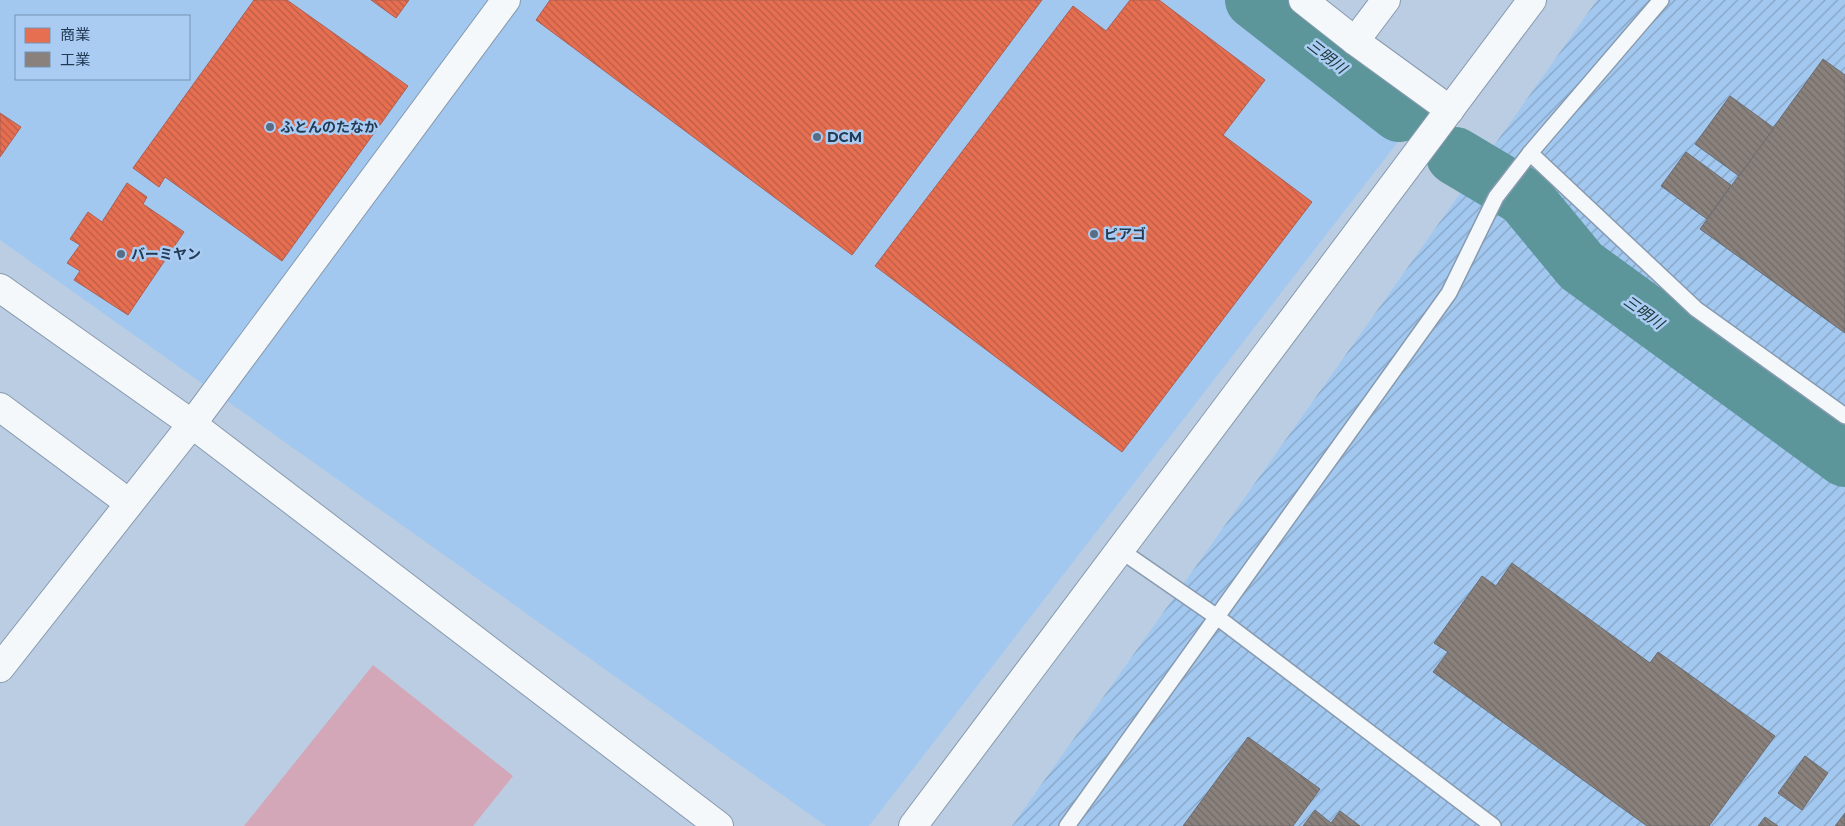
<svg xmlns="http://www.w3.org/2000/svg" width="1845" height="826" viewBox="0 0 1845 826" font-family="Montserrat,'Noto Sans JP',sans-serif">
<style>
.built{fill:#a3c8ef;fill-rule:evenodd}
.industrial{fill:url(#industrial-furrows)}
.garden{fill:#d4a7b8}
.shops{fill:url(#shops-back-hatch);stroke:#ac5f52}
.industry{fill:url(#industry-back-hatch);stroke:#6b6c70}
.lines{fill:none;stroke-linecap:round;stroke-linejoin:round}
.river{stroke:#5c969b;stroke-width:58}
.service-casing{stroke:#879aaf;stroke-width:18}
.minor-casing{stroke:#879aaf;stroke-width:30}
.tertiary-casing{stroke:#879aaf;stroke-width:30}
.service{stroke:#f5f8fb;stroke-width:15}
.minor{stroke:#f5f8fb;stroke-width:28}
.tertiary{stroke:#f5f8fb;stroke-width:28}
.poi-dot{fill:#586d86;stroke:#aaccf3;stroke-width:2}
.labels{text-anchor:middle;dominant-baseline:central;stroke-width:5;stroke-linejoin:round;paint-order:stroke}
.poi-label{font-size:14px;font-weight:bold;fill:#223a54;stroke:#aaccf3;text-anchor:start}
.water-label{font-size:15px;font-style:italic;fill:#193130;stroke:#aaccf3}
</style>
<defs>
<pattern id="industrial-furrows" width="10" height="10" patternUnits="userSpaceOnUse" patternTransform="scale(1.25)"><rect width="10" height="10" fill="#a3c8ef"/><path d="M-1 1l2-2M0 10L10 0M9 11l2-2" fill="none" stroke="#84a3c4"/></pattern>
<pattern id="shops-back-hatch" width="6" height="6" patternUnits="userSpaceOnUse" patternTransform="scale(1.25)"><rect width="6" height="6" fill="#e76f51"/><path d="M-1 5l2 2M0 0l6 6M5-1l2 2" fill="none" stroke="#bb5c46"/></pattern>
<pattern id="industry-back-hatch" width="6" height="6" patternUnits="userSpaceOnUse" patternTransform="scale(1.25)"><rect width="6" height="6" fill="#8a817c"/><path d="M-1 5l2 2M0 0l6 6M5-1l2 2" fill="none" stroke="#706b68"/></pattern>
</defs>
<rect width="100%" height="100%" fill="#bbcde2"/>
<path class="built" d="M0 0H1239L1400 124 1404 134 869 826H826L0 240ZM16 16H189V79H16Z"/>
<path class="industrial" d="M1597 0H1845V826H1012Z"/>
<path class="garden" d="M373 665 513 776 473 826H244Z"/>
<g class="shops">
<path d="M254 0H287L408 86 282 261 165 177 159 187 133 168Z"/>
<path d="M371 0H409L396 18Z"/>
<path d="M550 0H1042L852 255 536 20Z"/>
<path d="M1130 0H1159L1265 80 1223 135 1312 202 1122 452 875 266 1073 6 1106 31Z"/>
<path d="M0 113 21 127 0 157Z"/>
<path d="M127 183 147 197 143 204 184 232 128 315 74 280 80 271 67 263 80 245 70 239 88 212 102 222Z"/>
</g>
<g class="industry">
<path d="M1823 59 1845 75V333L1700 229Z"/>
<path d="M1730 96 1774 128 1739 176 1695 144Z"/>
<path d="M1686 152 1731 185 1707 219 1661 186Z"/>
<path d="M1512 563 1650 663 1658 652 1775 736 1709 826H1647L1433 672 1448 652 1434 643 1482 576 1496 586Z"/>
<path d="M1248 737 1320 789 1293 826H1183Z"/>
<path d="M1805 756 1828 773 1802 810 1778 793Z"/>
<path d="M1315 810 1331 823 1340 811 1360 826H1303Z"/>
<path d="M1845 813V826H1835Z"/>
<path d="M1765 817 1778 826H1758Z"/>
</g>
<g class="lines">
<g class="river">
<path d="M1254 0 1399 113"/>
<path d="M1455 156 1524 197 1581 266 1845 458"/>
</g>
<defs>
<g id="service">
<path d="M1530 153 1696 309 1845 416"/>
<path d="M1120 550 1217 617 1493 826"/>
<path d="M1067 826 1449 293 1496 197 1530 153 1661 0"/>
</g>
<g id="minor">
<path d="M1303 0 1355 41 1450 110"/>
<path d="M1355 41 1386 0"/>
<path d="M0 407 129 503"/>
<path d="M0 668 192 424 506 0"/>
</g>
<g id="tertiary">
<path d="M0 288 192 424 719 826"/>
<path d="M913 826 1532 0"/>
</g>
</defs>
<use href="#service" class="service-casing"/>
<use href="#minor" class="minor-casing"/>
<use href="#tertiary" class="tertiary-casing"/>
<use href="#service" class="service"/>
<use href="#minor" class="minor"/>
<use href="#tertiary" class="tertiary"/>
</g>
<g class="poi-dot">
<circle cx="270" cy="127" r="5"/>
<circle cx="817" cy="137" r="5"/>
<circle cx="1094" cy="234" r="5"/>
<circle cx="121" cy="254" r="5"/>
</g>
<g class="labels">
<g class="poi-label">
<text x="280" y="127">ふとんのたなか</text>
<text x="827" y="137">DCM</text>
<text x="1104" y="234">ピアゴ</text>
<text x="131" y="254">バーミヤン</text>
</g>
<g class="water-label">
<text transform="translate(1327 56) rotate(38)">三明川</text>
<text transform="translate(1644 312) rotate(36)">三明川</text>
</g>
</g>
<rect x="15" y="15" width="175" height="65" fill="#aaccf3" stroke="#7492b3"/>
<rect x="25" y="28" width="25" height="15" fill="#e76f51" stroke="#7492b3"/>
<text x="60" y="40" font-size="15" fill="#223a54">商業</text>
<rect x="25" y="52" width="25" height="15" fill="#8a817c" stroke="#7492b3"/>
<text x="60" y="65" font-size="15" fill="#223a54">工業</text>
</svg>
